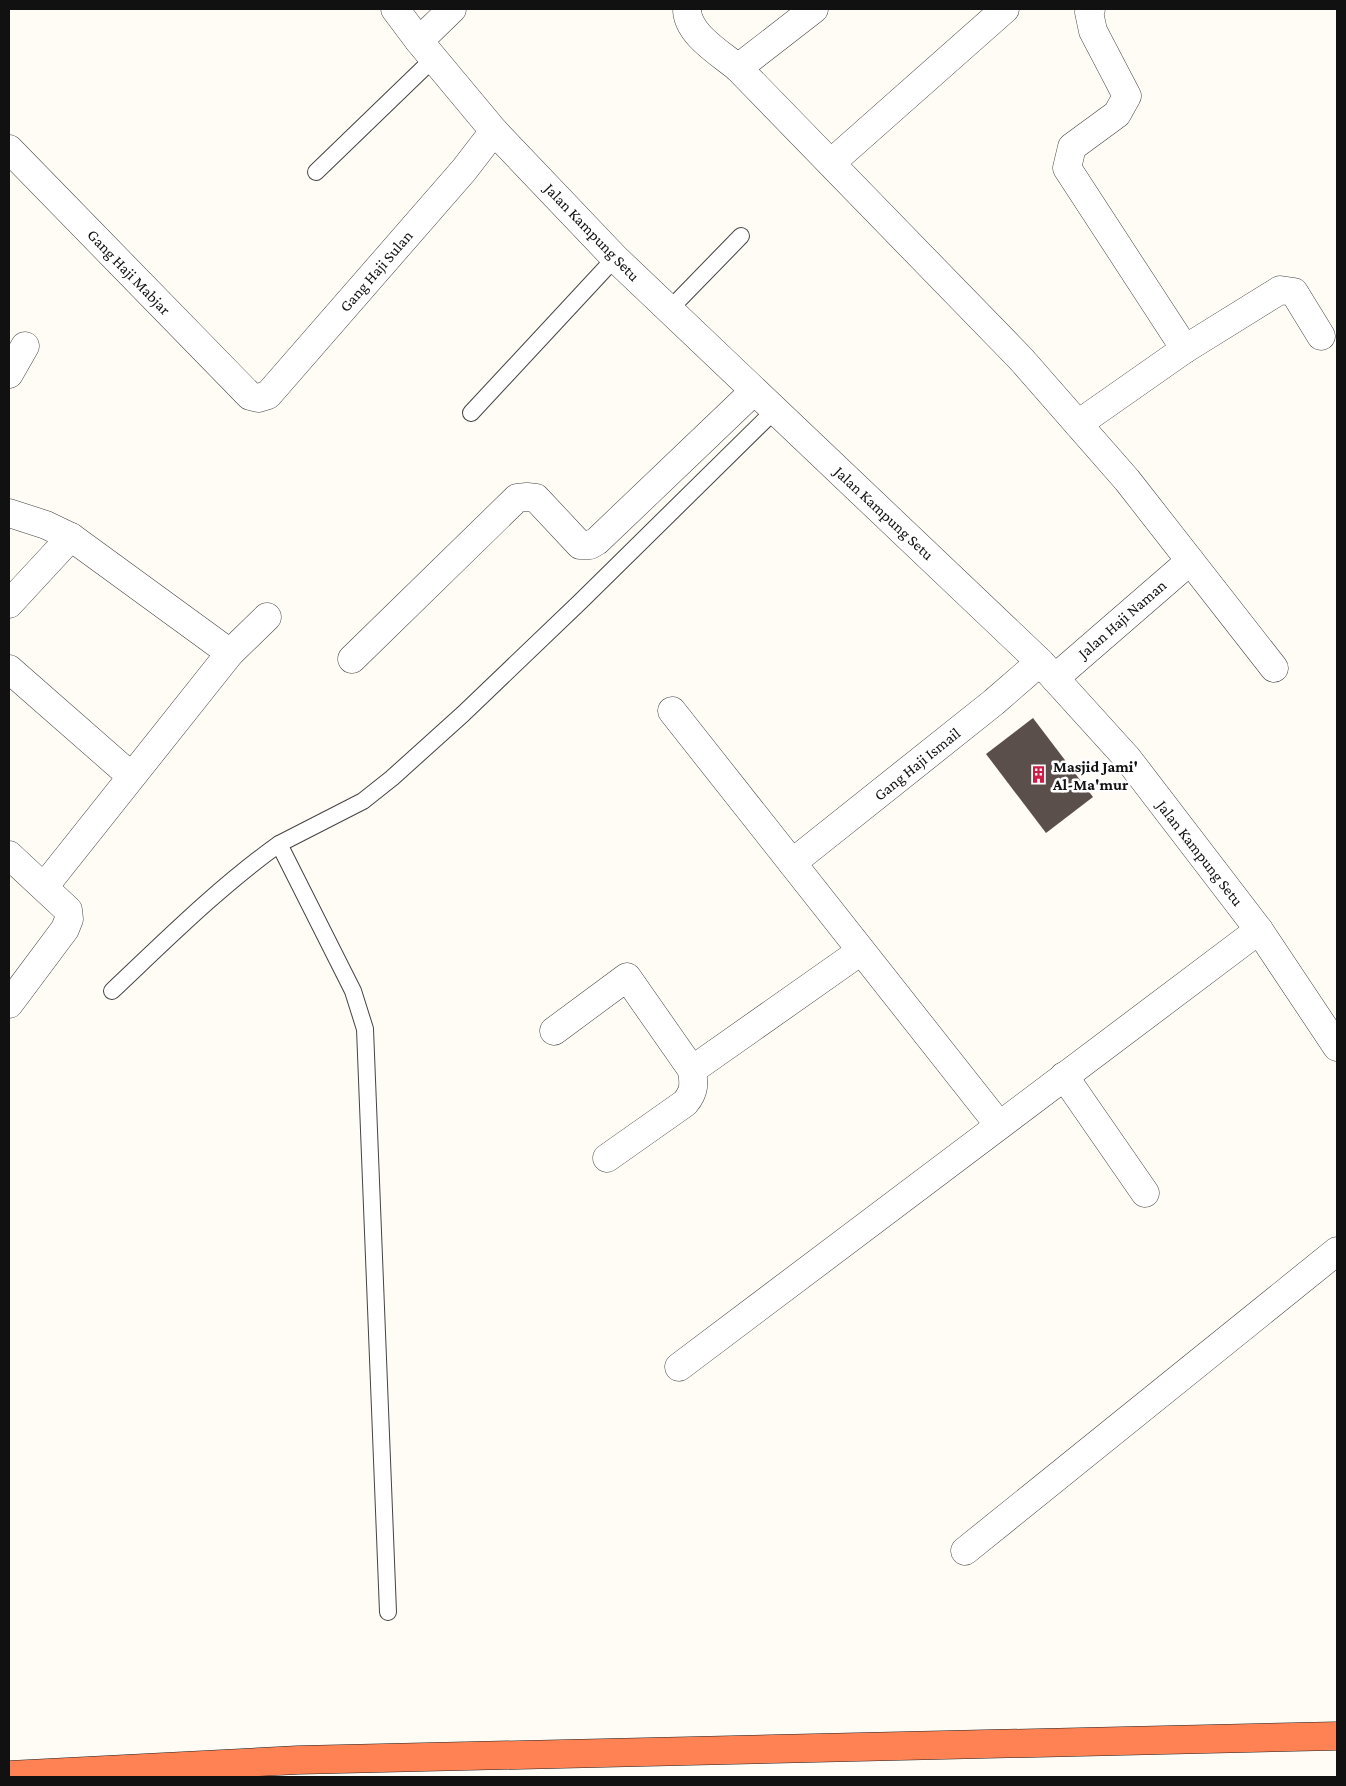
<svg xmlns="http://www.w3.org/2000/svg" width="1346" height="1786" viewBox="0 0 1346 1786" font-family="'Crimson Pro',serif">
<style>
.building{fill:#5b4f4c}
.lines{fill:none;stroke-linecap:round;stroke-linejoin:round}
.service-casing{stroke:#444;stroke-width:18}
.minor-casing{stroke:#444;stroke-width:29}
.tertiary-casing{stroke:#444;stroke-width:29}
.motorway-casing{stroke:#222;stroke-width:29}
.service{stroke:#fff;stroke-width:16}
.minor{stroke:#fff;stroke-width:28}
.tertiary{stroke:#fff;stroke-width:28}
.motorway{stroke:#fe8254;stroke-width:28}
.labels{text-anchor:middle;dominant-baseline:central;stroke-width:5;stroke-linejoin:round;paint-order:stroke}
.street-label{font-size:16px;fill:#111;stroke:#fff}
.poi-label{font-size:16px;font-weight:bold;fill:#111;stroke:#fff;text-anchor:start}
</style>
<rect width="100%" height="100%" fill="#fffbf5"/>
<path class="building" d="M1033 718 1093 797 1046 833 986 754Z"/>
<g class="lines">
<defs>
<g id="service">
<path d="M316 172 433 59"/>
<path d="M669 310 741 236"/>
<path d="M471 413 615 258"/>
<path d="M112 991C166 940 219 887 279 844"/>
<path d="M388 1612 365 1029 353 991 279 844 363 801 392 778 463 714 581 601 775 410"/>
</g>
<g id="minor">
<path d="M687 9C687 34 720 53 738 68L1021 359 1127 480 1274 668"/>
<path d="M1091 9 1089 12 1093 31 1127 96 1117 114 1072 147 1067 168 1185 349"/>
<path d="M419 41 452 9"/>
<path d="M738 68 814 9"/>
<path d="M9 149 250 396 258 398 268 395 464 170 494 131"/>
<path d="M831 163 1005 9"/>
<path d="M9 374 25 346"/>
<path d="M1078 424 1185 349 1280 290 1294 292 1321 336"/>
<path d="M9 513 46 525 71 537 230 653"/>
<path d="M9 604 71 537"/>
<path d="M352 659 517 498 527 497 536 498 580 545H590L597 541 754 391"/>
<path d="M9 669 131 776"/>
<path d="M1055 678 1190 561"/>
<path d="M672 711 999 1125"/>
<path d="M9 855 68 910 69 919 65 929 9 1004"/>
<path d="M792 863 994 702 1040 662"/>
<path d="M44 887 230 653 267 617"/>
<path d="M554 1031 627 977 692 1070 861 951"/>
<path d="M1064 1076 1145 1193"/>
<path d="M607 1158 685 1103C695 1091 694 1084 692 1070"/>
<path d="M679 1367 1259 930"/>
<path d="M965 1551 1337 1251"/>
</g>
<path id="tertiary" d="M395 9 419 41 494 131 615 258 1040 662 1128 759 1259 930 1337 1047"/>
<path id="motorway" d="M9 1775 298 1760 1337 1736"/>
</defs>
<use href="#service" class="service-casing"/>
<use href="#minor" class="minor-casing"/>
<use href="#tertiary" class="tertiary-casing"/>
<use href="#motorway" class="motorway-casing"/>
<use href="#service" class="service"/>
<use href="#minor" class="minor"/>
<use href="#tertiary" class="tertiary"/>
<use href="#motorway" class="motorway"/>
</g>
<defs>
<symbol id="building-bare" viewBox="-9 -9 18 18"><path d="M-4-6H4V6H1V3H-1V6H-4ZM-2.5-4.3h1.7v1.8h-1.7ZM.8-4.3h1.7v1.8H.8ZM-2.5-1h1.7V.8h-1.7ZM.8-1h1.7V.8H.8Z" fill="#cd1d47" stroke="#fff" stroke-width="2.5" paint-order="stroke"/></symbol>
</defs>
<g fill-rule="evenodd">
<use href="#building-bare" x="1026" y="762" width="25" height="25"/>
</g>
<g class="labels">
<g class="street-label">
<text transform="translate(592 232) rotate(46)">Jalan Kampung Setu</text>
<text transform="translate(376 271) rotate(-49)">Gang Haji Sulan</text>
<text transform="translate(129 272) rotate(46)">Gang Haji Mabjar</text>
<text transform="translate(884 513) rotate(43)">Jalan Kampung Setu</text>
<text transform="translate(1122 619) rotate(-41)">Jalan Haji Naman</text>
<text transform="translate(917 764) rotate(-39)">Gang Haji Ismail</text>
<text transform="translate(1200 853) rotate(52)">Jalan Kampung Setu</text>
</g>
<g class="poi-label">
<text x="1053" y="766">Masjid Jami'<tspan x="1053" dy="18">Al-Ma'mur</tspan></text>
</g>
</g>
<rect width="1346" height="1786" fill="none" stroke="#111111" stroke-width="20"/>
</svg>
